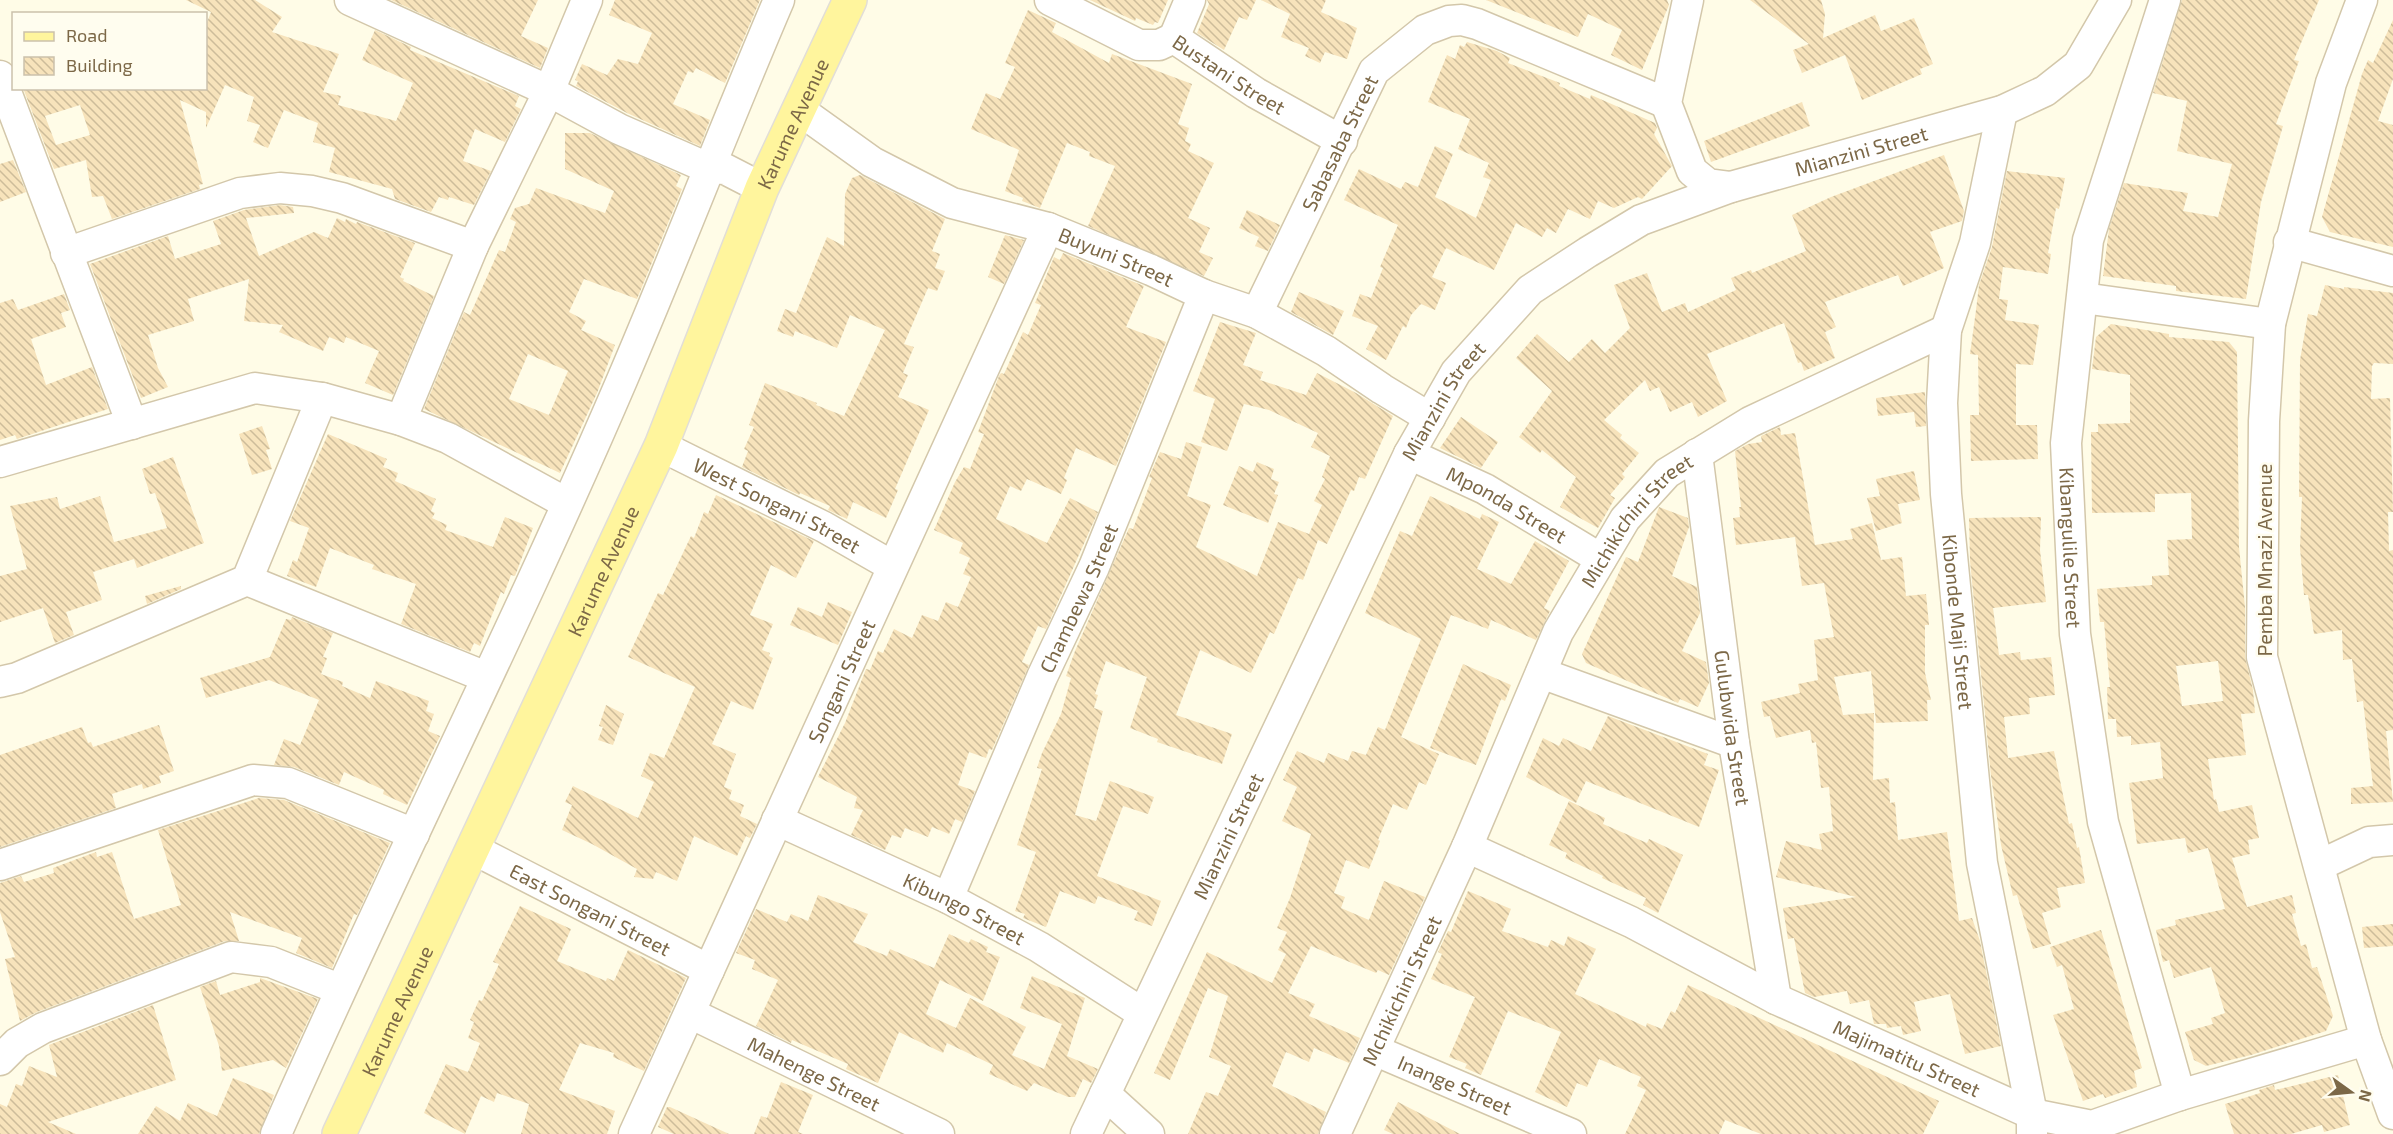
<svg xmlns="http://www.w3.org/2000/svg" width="2393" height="1134" viewBox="0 0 2393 1134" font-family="'Exo 2',sans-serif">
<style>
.building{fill:url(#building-back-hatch);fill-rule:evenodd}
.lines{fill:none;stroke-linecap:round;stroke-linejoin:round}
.minor-casing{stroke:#d3c7aa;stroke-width:33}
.major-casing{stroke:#e2ded7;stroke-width:36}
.minor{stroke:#fff;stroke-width:30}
.major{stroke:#fff59d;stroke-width:33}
.labels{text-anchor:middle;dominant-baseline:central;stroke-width:5;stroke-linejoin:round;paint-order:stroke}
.street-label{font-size:20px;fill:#7c6847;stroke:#fffdef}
</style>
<defs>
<pattern id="building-back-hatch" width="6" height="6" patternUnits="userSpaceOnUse" patternTransform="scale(1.5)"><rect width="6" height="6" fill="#f7e3bb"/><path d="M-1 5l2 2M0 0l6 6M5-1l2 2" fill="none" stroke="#cdbc9a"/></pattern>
</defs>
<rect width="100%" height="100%" fill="#fffce7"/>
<g class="building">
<path d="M186 0H255L282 17 272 32 339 54 323 92 341 96 338 105 396 121 413 83 362 60 375 30 411 47 410 50 519 96 515 106 521 109 505 142 475 129 463 161 491 171 474 205 449 197 448 200 439 197 431 212 395 199 392 189 329 172 335 148 313 142 318 123 284 110 268 148 253 142 260 125 247 121 254 97 225 85 206 128V112L180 100 203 184 199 185 200 189 112 219 103 196 92 197 86 160 54 169 23 88H206V25L211 12ZM80 105 90 135 56 145 45 116Z"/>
<path d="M391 0H538L521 36 548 48 540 68Z"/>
<path d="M615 0H760L725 83 696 68 693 73 688 71 673 104 710 120 700 146 627 113 576 86 578 81 575 80 582 64 607 75 618 59 638 64 652 33 609 15Z"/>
<path d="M1090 0H1168L1158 23 1155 22 1153 25 1136 18 1135 21Z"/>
<path d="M1207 0H1256L1247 20 1239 17 1224 50 1197 33 1209 4Z"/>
<path d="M1261 0H1326L1321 12 1357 28 1347 59 1325 52 1320 63 1305 56 1309 48 1281 37 1290 14Z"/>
<path d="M1486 0H1667L1669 5 1642 70 1611 55 1622 30 1588 14 1578 37Z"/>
<path d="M1750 0H1821L1825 14 1823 38 1875 15 1881 31 1914 18 1933 64 1920 69 1922 74 1862 100 1845 55 1802 73 1793 50 1809 44Z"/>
<path d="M2182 0H2319L2294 60 2299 61 2276 124 2283 126 2261 202 2246 299 2176 291V286L2103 276 2109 229 2124 183 2188 193 2183 211 2218 217 2232 164 2177 151 2187 101 2153 93Z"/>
<path d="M1028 10 1056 23 1052 32 1109 63 1112 54 1192 84 1178 124 1189 128 1185 141 1191 144 1188 151 1214 163 1188 218 1210 228 1199 252 1213 258 1204 276 1088 226 1115 166 1089 156 1090 152 1067 143 1040 208 1022 201 1023 198 1005 191 1019 150 971 129 986 93 1000 99 1015 67 1005 63Z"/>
<path d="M2393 20V79L2378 121 2393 125V247L2330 232 2322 217 2362 74 2368 60 2373 63Z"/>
<path d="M1467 42 1497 51 1510 58 1508 63 1560 83 1559 86 1590 99 1591 95 1655 123 1657 128 1654 134 1672 166 1642 199 1638 197 1614 208 1598 201 1590 219 1568 209 1556 233 1547 228 1542 237 1516 223 1494 270 1446 248 1432 277 1446 283 1435 310 1421 304 1411 315 1406 328 1403 326 1386 360 1366 349 1378 326 1352 316 1360 294 1371 298 1383 268 1380 267 1398 225 1344 200 1359 169 1401 189 1405 182 1418 187 1435 146 1453 154 1435 197 1476 218 1491 180 1483 177 1489 163 1458 149 1470 119 1428 102 1447 55 1455 59 1460 45 1464 47Z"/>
<path d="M1802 102 1810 126 1711 162 1704 141Z"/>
<path d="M565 133H590L681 175 676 186 682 189 637 299 584 279 569 312 586 321 581 330 615 345 597 393 560 473 424 409 464 312 470 315 499 250 505 252 516 222 510 219 515 208 529 204 536 188 605 213 614 191 565 169ZM528 354 568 371 549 415 509 399Z"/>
<path d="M1944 155 1964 211 1962 221 1930 232 1944 268 1903 286 1898 275 1825 302 1836 327 1825 332 1835 358 1804 371 1801 362 1798 363 1784 323 1707 354 1727 401 1698 417 1692 402 1670 412 1659 387 1650 391 1645 380 1604 420 1622 435 1620 438 1639 453 1622 474 1625 477 1610 495 1615 498 1598 528 1560 507 1576 477 1542 450 1540 453 1519 437 1552 391 1516 358 1537 334 1569 362 1592 339 1605 353 1630 328 1614 285 1647 273 1662 312 1685 303 1688 312 1736 290 1731 278 1751 270 1752 273 1806 251 1792 215 1831 197Z"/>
<path d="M13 160 26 192 0 202V164Z"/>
<path d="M2007 171 2065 178 2059 209 2056 208 2048 253 2051 254 2048 274 2003 267 1999 299 2008 300 2005 320 2039 325 2033 365 2016 364V425H2037L2038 459 1971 461 1970 415H1979L1978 355 1970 354 1976 310 1979 285 1992 247Z"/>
<path d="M860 175 945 219 932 251 940 254 935 268 945 271 937 291 928 288 904 344 914 347 903 373 908 375 898 397 929 410 895 489 898 490 886 518 853 502 847 519 828 510 830 506 800 493 799 495 742 467 748 451 744 449 754 427 749 425 765 383 817 403 816 405 844 416 885 330 850 315 837 348 795 331 793 337 777 331 785 309 796 313 827 237 844 246 845 194 852 178Z"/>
<path d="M280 205 293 207 294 213 246 218 259 256 314 232 328 238 337 218 345 222 346 219 356 224 357 222 415 243 400 277 404 279 403 281 434 296 393 395 365 383 379 351 346 337 344 343 329 337 323 351 279 332 283 325 244 321 249 279 188 299 194 321 148 335 158 368 168 387 141 398 90 264 168 236 175 259 221 244 213 221 244 210Z"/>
<path d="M1247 210 1280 225 1268 251 1255 246 1259 237 1239 228Z"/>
<path d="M1005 235 1024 240 1004 284 988 277Z"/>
<path d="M1063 253 1144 286 1126 327 1166 342 1116 466 1076 448 1064 478 1067 480 1061 494 1027 479 1021 491 1010 486 996 519 1047 543 1070 498 1098 512 1046 629 1038 626 1022 662 1029 665 992 750 989 749 986 758 969 752 958 785 975 791 962 822 955 819 949 834 932 827 928 837 905 828 901 838 892 835 885 850 851 835 863 810 854 808 857 797 818 777 845 723 866 669 870 670 878 651 883 653 894 629 912 638 922 615 938 621 946 602 958 607 971 577 963 574 970 558 959 553 963 543 934 530 955 482 964 467 970 469 984 434 978 432 999 376 1001 373 1004 374 1023 332 1028 335 1041 305 1035 303 1054 257 1060 260Z"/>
<path d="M2325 285 2344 289V287L2393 293V364L2374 363 2372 366 2371 399 2390 398 2393 512H2388L2389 551 2393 550V730L2386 731 2393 802 2351 804V788L2373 786 2363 701 2357 702 2352 659 2343 660 2342 630 2314 634 2308 595H2304L2300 548 2302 497H2299L2300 360 2308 314 2317 316Z"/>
<path d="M1299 292 1344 311 1333 335 1291 312Z"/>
<path d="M64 294 70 310 61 313 66 327 31 339 46 385 92 367 108 409 17 439 15 435 0 440V303L13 299 18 310Z"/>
<path d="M1220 322 1256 333 1243 365 1263 372 1260 380 1306 395 1317 373 1356 393 1393 416 1365 479 1359 477 1354 491 1351 490 1327 544 1318 540 1303 580 1298 578 1274 634 1270 632 1251 673 1200 650 1176 715 1232 734 1222 764 1157 742 1158 739 1130 728 1147 677 1106 661 1095 694 1098 695 1094 708 1103 711 1075 815 1096 821 1110 781 1154 797 1148 814 1123 806 1097 876 1161 901 1152 926 1134 920 1138 911 1098 896 1095 904 1060 891 1046 927 1023 918 1025 914 1015 911 1036 852 1017 845 1042 769 1037 768 1042 753 1061 714 1071 678 1066 676 1075 651 1129 528 1133 529 1152 478 1149 477 1160 452 1181 459 1186 442 1202 447 1187 496 1211 505 1196 547 1257 576 1278 522 1309 534 1322 505 1314 501 1325 479 1322 477 1330 456 1311 447 1318 433 1269 410 1244 404 1227 451 1201 442 1215 399 1193 391Z"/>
<path d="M2111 324 2169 334V337L2229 342 2237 352 2239 547 2245 607V657L2253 690 2255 713 2241 714 2246 755 2208 759 2214 800 2216 799 2219 812 2252 805 2259 838 2248 840 2250 854 2232 858 2247 907 2292 895 2296 913 2292 914 2301 946 2306 944 2312 968 2317 967 2333 1016 2326 1031 2251 1055 2206 1066 2194 1060 2185 1032 2213 1024 2211 1018 2225 1013 2211 967 2174 978 2169 960 2163 962 2156 930 2176 925 2175 920 2225 909 2208 848 2188 853 2185 838 2137 844 2129 783 2163 778 2160 742 2131 745V736L2117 737 2116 719H2108L2107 687H2110L2104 622H2100L2097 589 2152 585V576L2169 575 2167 540 2192 539 2191 493 2155 494V512L2092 513 2091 432H2098V424L2130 423V375L2092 369 2096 337ZM2218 661 2223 701 2182 706 2176 666Z"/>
<path d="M1925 392 1926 426 1916 427 1914 412 1878 416 1876 398Z"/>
<path d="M1461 417 1498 442 1481 468 1440 448Z"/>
<path d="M262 426 270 449 266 450 272 469 252 475 239 434Z"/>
<path d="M1780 427 1781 435 1795 433 1815 545 1853 539 1850 529 1872 523 1881 560 1902 557 1906 596 1926 594 1929 625H1925V673L1931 700H1927L1928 721 1876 723 1871 671 1834 677 1843 715 1874 713 1873 780 1889 778 1890 803 1895 802 1898 840 1947 832 1959 921 1972 918 1980 941 2001 1046 1965 1054 1950 994 1914 1002 1921 1031 1903 1035 1901 1026 1887 1028 1886 1024H1874L1869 1000 1850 1004 1847 991 1814 997 1805 993 1794 938 1788 939 1783 908 1856 897 1776 877 1786 841 1822 850 1819 834 1833 831 1829 787 1821 788 1816 742 1812 743 1810 730 1776 738 1770 716 1764 717 1761 702 1800 693 1798 684 1818 680 1814 640 1834 637 1824 583 1802 586 1795 537 1736 545 1733 518 1740 517 1739 507H1741L1735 451 1748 444 1762 442 1761 436Z"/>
<path d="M328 434 387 459 383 467 398 473 395 481 436 499 431 511 435 513 432 518 447 525 445 530 493 547 505 517 533 528 515 576 511 575 504 594 501 592 480 646 474 643 470 652 401 624 416 584 372 569 374 565 330 548 316 587 287 576 293 560 297 562 309 528 290 521Z"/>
<path d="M173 457 204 543 137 568 134 559 93 572 102 600 66 612 74 635 55 643 43 608 0 622V576L27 569 10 506 57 497 60 509 100 496 114 542 167 528 155 493 150 494 142 469Z"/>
<path d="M1257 462 1274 469 1271 479 1279 482 1274 494 1278 495 1268 523 1223 505 1239 466 1253 472Z"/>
<path d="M1914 471 1920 500 1898 504 1902 523 1876 531 1867 498 1880 496 1876 479Z"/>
<path d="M716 495 814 541 796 578 771 565 750 615 773 624 762 650 770 653 769 656 773 658 753 710 731 701 712 744 736 754 724 787 732 790 729 799 744 805 740 816 757 824 750 838 746 836 737 856 694 836 677 881 656 872 653 879 634 877 637 869 592 844 562 830 572 805 565 802 573 786 638 818 654 782 641 776 650 753 664 758 695 687 628 657 658 593 663 595 691 536 694 538 704 512 708 514Z"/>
<path d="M1430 496 1480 519 1482 514 1499 522 1477 569 1511 584 1535 541 1569 561 1544 608 1550 611 1536 640 1491 620 1488 629 1451 615 1401 737 1439 754 1426 785 1419 782 1407 810 1393 804 1378 840 1380 841 1369 869 1346 860 1334 893 1345 897 1341 908 1369 920 1384 881 1425 897 1389 975 1378 970 1376 973 1311 946 1288 993 1315 1004 1309 1016 1360 1038 1349 1063 1314 1048 1309 1062 1286 1052 1272 1086 1326 1112 1318 1134H1188L1206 1092 1218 1096 1231 1066 1209 1057 1228 996 1208 988 1170 1080 1154 1073 1207 952 1272 983 1286 954 1278 950 1287 932 1277 928 1290 898 1311 834 1282 821 1297 787 1283 780 1297 751 1324 763 1328 753 1348 761 1352 751 1366 755 1378 727 1385 730 1421 639 1365 613 1400 531 1412 536Z"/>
<path d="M1659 507 1688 518 1689 527 1672 576 1697 587 1700 613 1682 651 1706 662 1709 683 1698 707 1680 699 1678 703 1586 663 1582 654 1626 557 1638 562Z"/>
<path d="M2041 517 2040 550 2046 602 1993 608 1999 655 2020 652 2021 660 2051 657 2055 695 2029 698 2030 714 2004 717 2008 758 2054 751 2069 824 2072 823 2077 848 2079 847 2085 883 2057 888 2061 907 2042 913 2051 944 2033 949 2017 895 2013 896 2001 845 1991 776 1970 561 1969 518Z"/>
<path d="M181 586V589L147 604 145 596Z"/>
<path d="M828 602 852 612 838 645 790 625 798 607 822 617Z"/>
<path d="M292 617 333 633 323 657 327 658 321 674 343 682 342 686 370 698 376 681 429 701 426 711 434 714 428 731 440 736 407 805 383 794 384 790 344 772 339 785 294 767 274 765 284 739 300 745 319 700 269 680 206 698 200 678 270 657 286 619 291 620Z"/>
<path d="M1463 664 1511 685 1505 701 1501 699 1476 765 1430 748Z"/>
<path d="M606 705 624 714 613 745 598 740 603 727 599 726Z"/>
<path d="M1608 716 1708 754 1704 765 1719 770 1699 827 1586 781 1576 803 1526 777 1543 738 1559 746 1563 738 1591 751Z"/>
<path d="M159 725 174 771 159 776 161 783 143 789 142 784 112 794 116 808 0 847V755L82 727 88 743 91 742 93 747Z"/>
<path d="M259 798 284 800 390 843 357 915 354 914 332 968 296 953 302 938 230 912 239 941H225L37 1012 20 1021 5 959 15 957 0 912V883L21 876 24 882 54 873 53 868 77 859 96 852 97 857 112 852 134 919 181 905 158 830Z"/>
<path d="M1569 801 1605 818 1603 824 1647 843 1649 839 1683 855 1658 913 1643 905 1646 898 1602 878 1603 876 1565 858 1567 853 1549 845Z"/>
<path d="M1468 891 1511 909 1502 931 1548 947 1551 940 1564 946 1568 936 1596 949 1575 994 1646 1027 1647 1023 1662 1029 1671 1011 1675 1013 1688 985 1939 1101 1923 1134H1761L1725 1120 1719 1134H1625L1646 1090 1637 1086 1641 1077 1599 1059 1587 1087 1577 1083 1567 1107 1535 1092 1561 1032 1508 1011 1481 1075 1465 1068 1467 1064 1449 1057 1475 997 1431 979 1442 954 1438 952 1448 931 1451 932Z"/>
<path d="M818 895 868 914 853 942 887 956 890 949 934 968 949 934 969 943 971 939 988 947 986 952 1000 957 983 1001 940 980 926 1014 956 1028 970 998 1026 1027 1012 1055 1044 1069 1062 1024 1020 1008 1032 976 1085 998 1067 1056 1098 1069 1091 1083 1083 1079 1075 1097H1068L1034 1083 1027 1091 989 1074 993 1065 947 1043 943 1053 899 1032 878 1083 846 1069 848 1064 792 1040 791 1043 756 1026 778 980 752 969 755 960 736 953 756 909 787 922 791 914 808 921Z"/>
<path d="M520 906 571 929 557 961 606 981 607 978 614 981 628 950 686 978 644 1071 613 1057 614 1053 580 1043 559 1090 615 1111 607 1134H521L529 1104 497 1093 494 1102 481 1096 465 1134 424 1113 446 1064 468 1072 480 1043 468 1038 474 1022 470 1020 479 1000 482 1001 499 964 493 962Z"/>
<path d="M2393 924V946L2364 948 2362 927Z"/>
<path d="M2101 930 2142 1068 2134 1071 2137 1087 2105 1098 2103 1094 2083 1101 2053 1015 2074 1009 2062 965 2057 967 2050 947Z"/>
<path d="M260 978 318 999 286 1068 273 1060 222 1071 219 1046 200 987 216 981 220 995 260 982Z"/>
<path d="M153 1005 176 1080 48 1122 76 1134H0V1104L7 1107 16 1084 22 1086 29 1066 57 1077 49 1045Z"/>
<path d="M2338 1075 2350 1125 2324 1132 2322 1125 2291 1134H2234L2225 1104 2260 1093 2259 1090 2274 1085 2275 1090Z"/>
<path d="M233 1078 274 1095 259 1134H138L156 1106 180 1121 188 1103 217 1116Z"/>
<path d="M781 1082 813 1095 798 1132 803 1134H754L761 1116 767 1118Z"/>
<path d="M1398 1102 1460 1134H1393L1384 1130Z"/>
<path d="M667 1107H670L729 1134H674L658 1127Z"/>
</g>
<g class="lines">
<defs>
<g id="minor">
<path d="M350 0 549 91 619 129 708 168 725 169 762 188"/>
<path d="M1050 0 1139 45H1159L1174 38"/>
<path d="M1688 0 1666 103 1692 171 1708 184 1731 187"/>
<path id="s1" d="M2165 0 2088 240 2066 443 2075 634 2103 822 2180 1095"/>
<path d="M2362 0 2331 83 2270 324 2264 421 2262 657 2366 1040 2393 1114"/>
<path id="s2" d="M1174 38 1256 93 1342 141"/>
<path d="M1174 38 1190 0"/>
<path d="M0 76 132 424"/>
<path id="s3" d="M798 109 872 162 952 203 1048 228 1151 270 1204 295 1257 313 1326 351 1382 389 1430 418"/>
<path id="s4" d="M2002 111 1975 243 1946 330 1942 403 1946 494 1982 863 2032 1114V1134"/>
<path d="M2289 242 2393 271"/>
<path d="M66 253 240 193 280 188 312 191 342 198 473 246"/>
<path d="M2083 298 2270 324"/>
<path id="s5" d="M1257 313 1374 71 1425 30 1449 21 1462 20 1477 24 1666 103"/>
<path d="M401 420 473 246 549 91 587 0"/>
<path id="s6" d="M661 446 824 527 892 566"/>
<path id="s7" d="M1409 454 1485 489 1601 559"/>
<path id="s8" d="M1697 454 1734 743 1776 999"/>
<path d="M0 462 255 388 322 398 401 420 448 438 566 503"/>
<path d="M247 580 486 677"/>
<path d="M1541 673 1734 743"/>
<path d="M0 682 17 678 247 580 322 398"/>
<path id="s9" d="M777 820 948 898 1039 947 1142 1013"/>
<path id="s10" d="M1467 847 1631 922 1776 999 2032 1114 2092 1126 2180 1095 2366 1040"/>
<path id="s11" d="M473 849 709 970"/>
<path d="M0 865 253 780 288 783 414 834"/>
<path d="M2320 865 2369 842 2393 840"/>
<path id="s12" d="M948 898 1042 677 1094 567 1204 295"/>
<path id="s13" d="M690 1013 939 1134"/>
<path id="s14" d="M1374 1050 1571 1134"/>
<path d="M0 1060 17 1043 43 1028 231 957 271 962 339 989"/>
<path d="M1105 1094 1149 1134"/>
<path d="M276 1134C387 881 513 634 622 380 676 254 725 126 779 0"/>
<path id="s15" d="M634 1134 1048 228"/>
<path id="s16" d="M1086 1134 1409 454 1456 372 1530 290 1588 252 1641 220 1731 187 2002 111 2045 91 2078 65 2116 0"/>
<path id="s17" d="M1335 1134 1467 847 1558 632 1625 519 1667 473 1750 422 1946 330"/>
</g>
<g id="major">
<path id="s18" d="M339 1134 661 446 762 188 850 0"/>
</g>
</defs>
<use href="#minor" class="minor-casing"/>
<use href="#major" class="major-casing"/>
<use href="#minor" class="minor"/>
<use href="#major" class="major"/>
</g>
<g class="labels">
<g class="street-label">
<text stroke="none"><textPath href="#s2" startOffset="66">Bustani Street</textPath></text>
<text stroke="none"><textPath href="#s18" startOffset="1108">Karume Avenue</textPath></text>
<text stroke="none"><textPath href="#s5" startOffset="189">Sabasaba Street</textPath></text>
<text stroke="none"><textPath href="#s16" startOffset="1320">Mianzini Street</textPath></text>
<text stroke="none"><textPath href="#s3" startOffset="354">Buyuni Street</textPath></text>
<text stroke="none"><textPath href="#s16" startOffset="816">Mianzini Street</textPath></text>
<text stroke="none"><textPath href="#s6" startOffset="130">West Songani Street</textPath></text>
<text stroke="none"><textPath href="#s7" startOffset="110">Mponda Street</textPath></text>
<text stroke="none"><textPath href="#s17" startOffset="687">Michikichini Street</textPath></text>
<text stroke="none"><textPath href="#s1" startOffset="561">Kibangulile Street</textPath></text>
<text transform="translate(2264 560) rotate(-90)">Pemba Mnazi Avenue</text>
<text stroke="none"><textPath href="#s18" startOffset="622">Karume Avenue</textPath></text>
<text stroke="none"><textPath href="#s12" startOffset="327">Chambewa Street</textPath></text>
<text stroke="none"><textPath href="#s4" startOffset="519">Kibonde Maji Street</textPath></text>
<text stroke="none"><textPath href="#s15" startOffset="498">Songani Street</textPath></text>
<text stroke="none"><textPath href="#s8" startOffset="276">Gulubwida Street</textPath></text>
<text stroke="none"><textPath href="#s16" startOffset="330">Mianzini Street</textPath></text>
<text stroke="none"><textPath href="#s9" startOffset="207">Kibungo Street</textPath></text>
<text stroke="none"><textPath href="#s11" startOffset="132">East Songani Street</textPath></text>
<text stroke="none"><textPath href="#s17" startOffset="158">Mchikichini Street</textPath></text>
<text stroke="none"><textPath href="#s18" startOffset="136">Karume Avenue</textPath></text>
<text stroke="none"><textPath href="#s10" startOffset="488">Majimatitu Street</textPath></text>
<text stroke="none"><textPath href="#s13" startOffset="138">Mahenge Street</textPath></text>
<text stroke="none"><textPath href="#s14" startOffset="88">Inange Street</textPath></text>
</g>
</g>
<rect x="12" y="12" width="195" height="78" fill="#fffdef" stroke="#cbc1ac" stroke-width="1.5"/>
<rect x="24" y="32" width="30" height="9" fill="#fff59d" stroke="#cbc1ac" stroke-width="1.5"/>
<text x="66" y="42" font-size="18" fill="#7c6847">Road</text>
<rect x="24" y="57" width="30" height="18" fill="url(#building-back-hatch)" stroke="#cbc1ac" stroke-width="1.5"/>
<text x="66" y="72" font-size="18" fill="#7c6847">Building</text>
<g transform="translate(2351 1092) rotate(105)" stroke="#fffdef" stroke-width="4.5" paint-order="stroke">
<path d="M0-4.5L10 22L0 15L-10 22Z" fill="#7c6847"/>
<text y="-9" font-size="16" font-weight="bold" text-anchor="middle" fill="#7c6847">N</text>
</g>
</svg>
